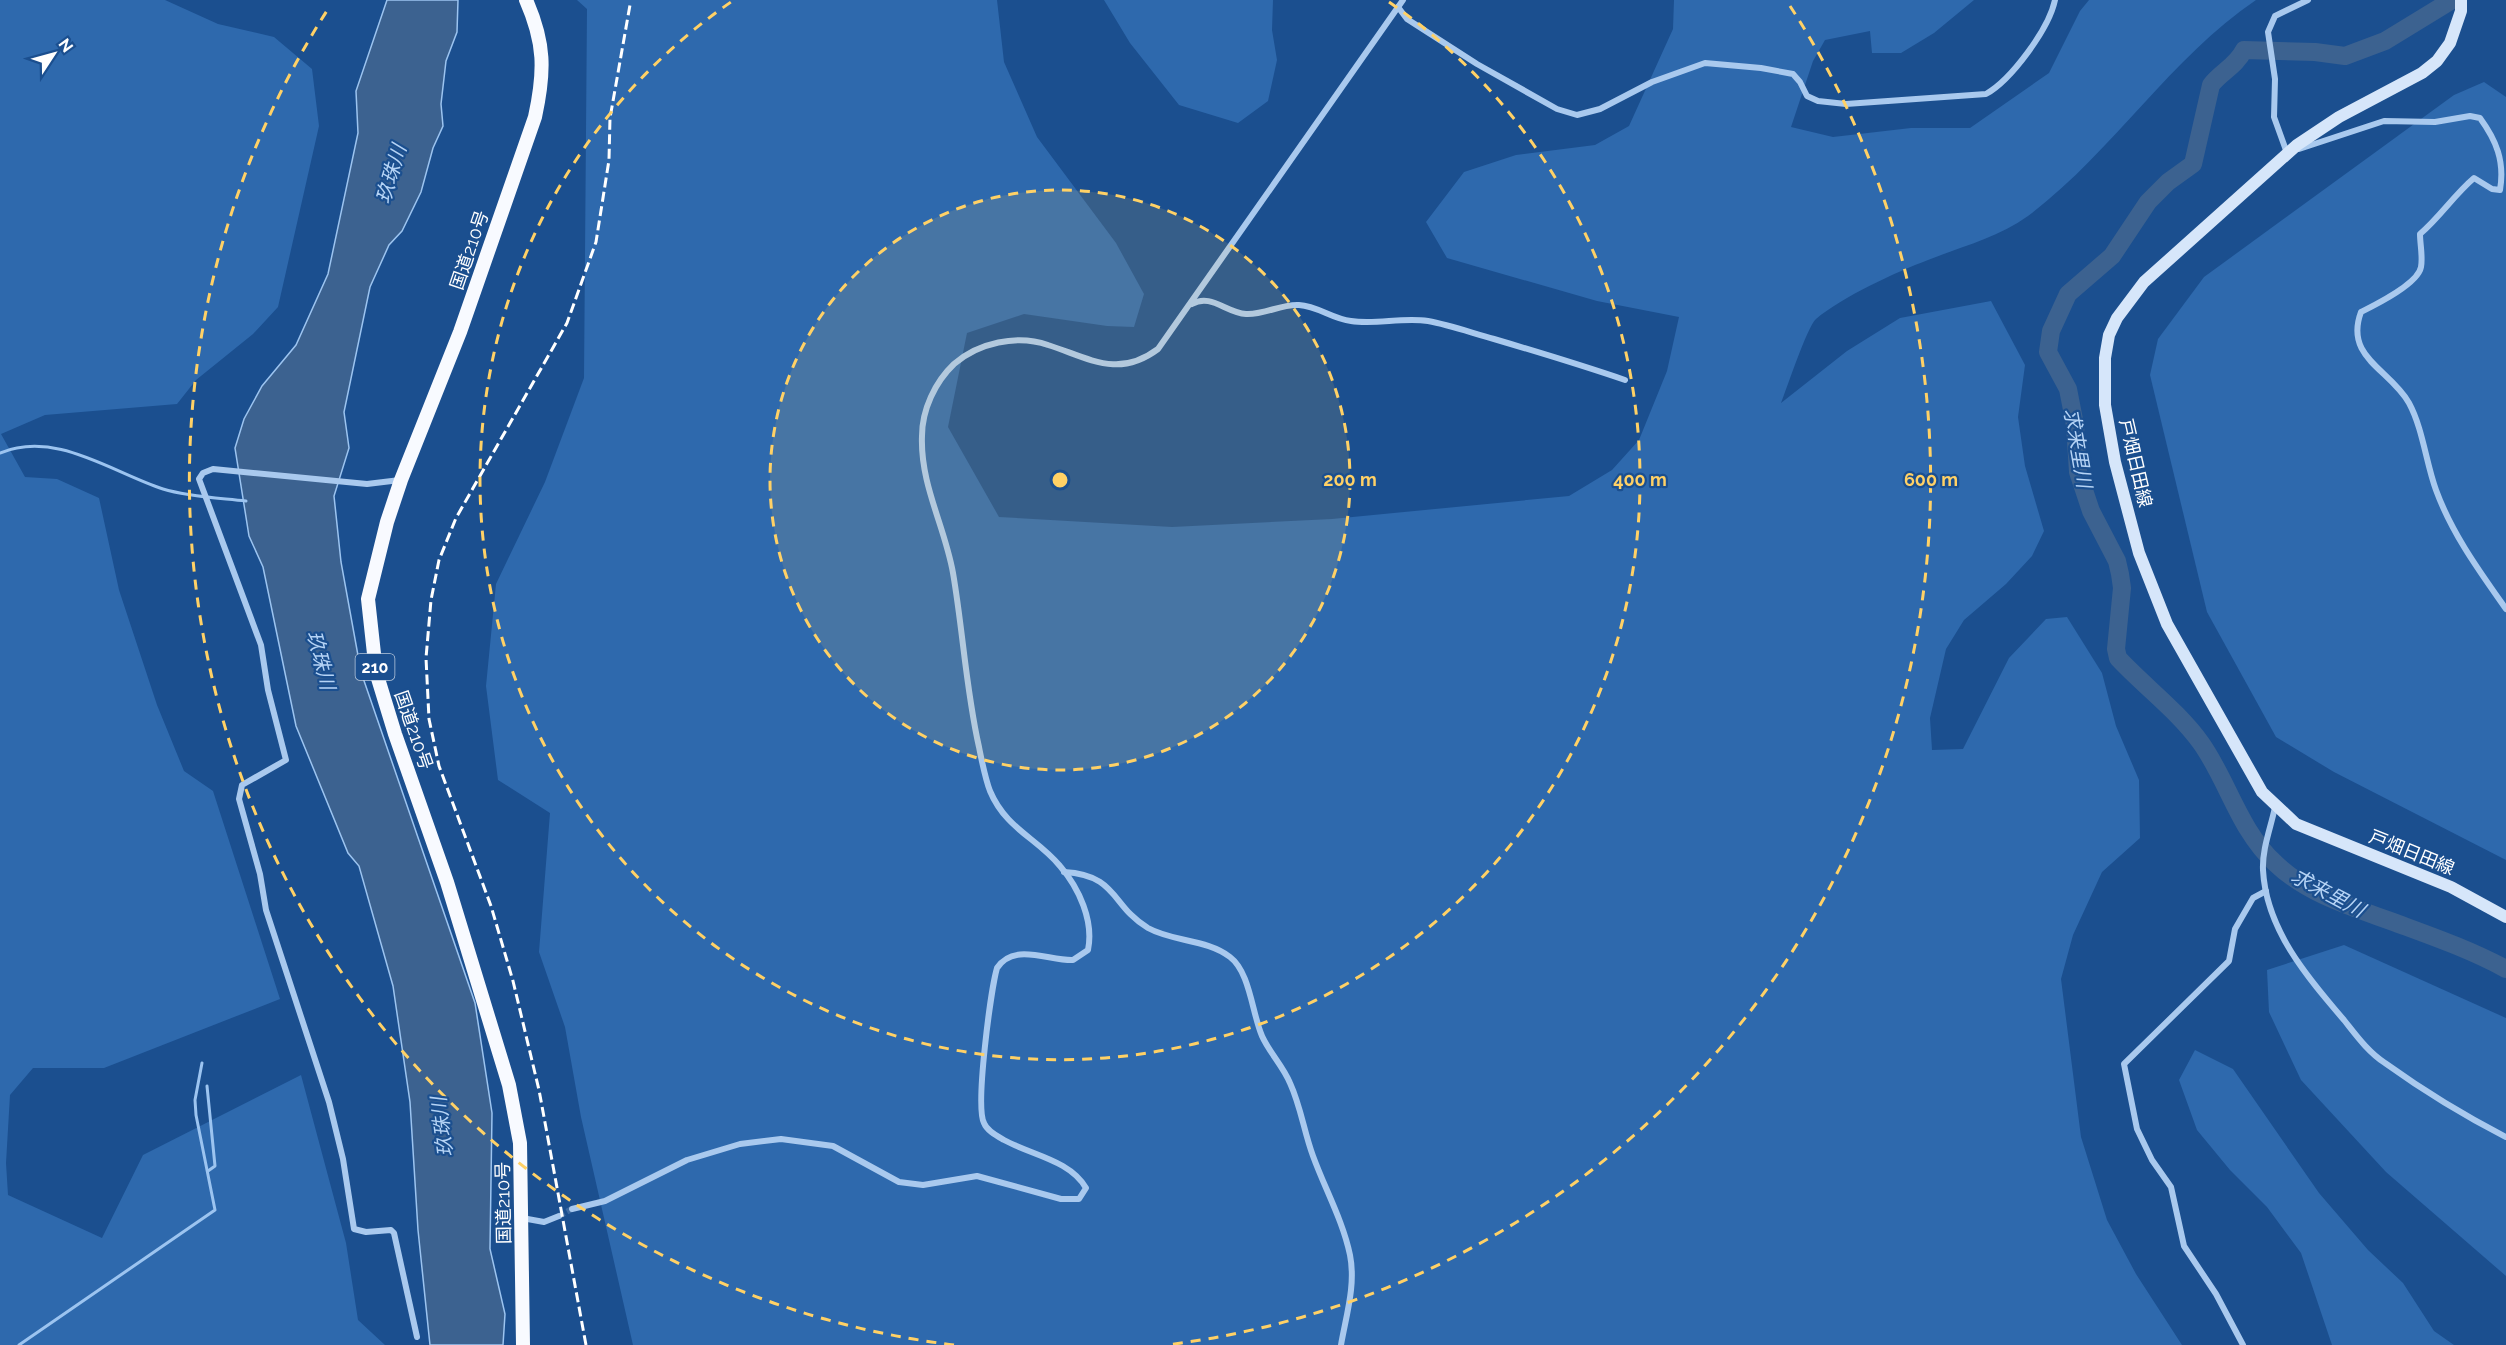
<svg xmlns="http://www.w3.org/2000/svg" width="2506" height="1345" viewBox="0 0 2506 1345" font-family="Raleway,'Noto Sans JP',sans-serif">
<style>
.green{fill:#2e69ad}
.water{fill:#3c6290;stroke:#9cc4f0;stroke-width:1.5}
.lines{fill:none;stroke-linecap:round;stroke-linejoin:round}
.stream{stroke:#9cc4f0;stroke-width:3}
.river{stroke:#3c6290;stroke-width:18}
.minor-tunnel{stroke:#3d69a0;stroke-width:6;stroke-dasharray:6 3;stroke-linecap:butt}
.minor{stroke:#a9c9ee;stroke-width:6}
.secondary{stroke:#d6e6fa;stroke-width:12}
.trunk{stroke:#f8faff;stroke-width:14}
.rail{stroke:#fff;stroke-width:3;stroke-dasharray:10 4.5;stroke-linecap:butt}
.ring{fill:none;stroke:#ffd166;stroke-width:3;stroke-dasharray:10 8}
.labels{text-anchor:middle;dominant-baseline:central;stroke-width:4.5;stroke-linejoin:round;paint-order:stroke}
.shield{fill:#1b4f8f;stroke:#bbcadd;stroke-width:1.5}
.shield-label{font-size:16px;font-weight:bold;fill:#fff}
.street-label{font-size:18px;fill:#fff;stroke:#1b4f8f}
.water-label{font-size:20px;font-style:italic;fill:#b5d3f5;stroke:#1b4f8f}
.centre{fill:#ffd166;stroke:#1b4f8f;stroke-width:3}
.ring-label{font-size:18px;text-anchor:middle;font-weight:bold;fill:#ffd166;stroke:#1b4f8f;stroke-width:4.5;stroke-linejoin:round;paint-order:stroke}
</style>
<rect width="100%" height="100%" fill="#1b4f8f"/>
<g class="green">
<path d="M0 0H165L218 24 274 37 312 69 319 126 278 307 253 334 196 380 177 404 45 415 1 434 25 477 57 479 99 498 119 590 157 705 184 771 213 791 280 999 104 1068H33L10 1095 6 1163 8 1195 102 1238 143 1155 301 1075 346 1243 358 1320 385 1345H0Z"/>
<path d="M577 0H997L1004 62 1037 137 1116 243 1144 294 1134 327 1107 326 1024 314 967 333 948 427 999 517 1172 527 1332 519 1569 496 1612 470 1639 440 1667 371 1679 317 1597 301 1447 258 1426 222 1464 172 1516 155 1595 145 1629 126 1673 29 1674 0H1974L1934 33 1901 53H1872L1870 31 1825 40 1813 61 1791 127 1833 137 1911 128H1970L2049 73 2080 11 2089 0H2256C2169 59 2112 153 2028 216 1997 238 1963 246 1928 260 1896 272 1842 297 1816 319 1807 327 1787 388 1781 403L1847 351 1900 318 1991 301 2025 365 2018 417 2025 466 2044 531 2032 556 2006 584 1964 620 1946 649 1930 718 1932 750 1963 749 2009 658 2046 619 2067 617 2102 673 2116 726 2139 780 2140 838 2102 872 2073 935 2061 979 2081 1137 2107 1220 2136 1274 2182 1345H633L581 1117 565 1027 539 952 550 813 498 780 486 686 496 584 545 482 584 378 587 9Z"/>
<path d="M1104 0H1273L1272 30 1277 60 1268 101 1238 123 1179 105 1130 43Z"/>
<path d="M2484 82 2506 97V860L2334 772 2276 737 2207 612 2150 375 2158 339 2204 277 2454 95Z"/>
<path d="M2344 945 2506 1018V1276L2386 1172 2301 1080 2269 1012 2267 970Z"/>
<path d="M2195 1050 2233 1069 2319 1193 2368 1250 2403 1283 2434 1331 2454 1345H2332L2301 1253 2267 1207 2230 1170 2197 1130 2179 1080Z"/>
</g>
<path class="water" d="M387 0H458L457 32 446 61 441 104 443 126 433 148 421 192 402 231 389 245 370 287 344 412 349 448 334 496 341 562 361 672 475 1003 492 1113 490 1249 505 1314 503 1345H430L418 1230 410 1102 393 986 359 866 348 853 296 726 263 567 249 536 235 448 244 419 262 386 296 345 328 274 358 133 356 91Z"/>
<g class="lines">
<g class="stream">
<path d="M0 453C56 430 111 472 163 489 189 497 220 498 246 501"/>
<path d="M207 1086 215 1166 208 1171"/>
<path d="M19 1345 215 1210 196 1115 195 1100 202 1063"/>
</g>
<path class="river" d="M2452 0 2385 41 2345 56 2315 52 2244 50C2236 66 2221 72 2211 85L2193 164 2168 182 2148 202 2112 256 2068 294 2051 331 2048 352 2068 389 2075 425 2078 472 2091 511 2117 561 2120 574 2122 588 2116 649 2118 658C2145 687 2178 711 2201 743 2228 781 2239 830 2275 863 2308 895 2355 908 2396 923 2434 937 2471 950 2506 969"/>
<path class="minor-tunnel" d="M559 1216 572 1209"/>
<g class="minor">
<path d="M1398 7 1407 19 1477 64 1557 109 1577 115 1600 109 1652 82 1705 63 1761 68 1793 74 1800 82 1807 96 1818 101 1846 104 1986 94C2011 80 2049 29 2055 0"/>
<path d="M2299 149 2384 121 2435 122 2470 116 2480 118C2496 140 2505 161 2500 190L2492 189 2474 178C2454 195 2440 217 2420 234 2420 244 2423 257 2421 267 2418 284 2375 305 2361 312 2344 358 2390 369 2409 403 2423 429 2426 463 2436 490 2452 534 2480 572 2506 609"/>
<path d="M2287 153 2274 117 2275 79 2268 32 2275 16 2308 0"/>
<path d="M1192 304C1211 293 1226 313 1246 314 1265 315 1280 304 1299 305 1318 306 1332 319 1351 321 1376 325 1402 317 1428 321 1450 325 1472 333 1494 339 1538 352 1581 365 1625 380"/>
<path d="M400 480 367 484 213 469 203 473 199 479 261 645 268 690 286 760 242 785 239 799 260 874 266 910 329 1102 343 1159 354 1229 366 1232 391 1230 394 1233 417 1337"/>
<path d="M2275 807C2271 827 2262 849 2263 870 2266 929 2307 977 2344 1020 2356 1035 2368 1052 2385 1063 2424 1091 2463 1115 2506 1137"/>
<path d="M1064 872C1118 875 1111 906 1148 928 1173 942 1207 939 1230 957 1250 972 1252 1013 1262 1036 1269 1052 1283 1066 1290 1083 1301 1107 1304 1132 1313 1156 1325 1189 1343 1221 1350 1255 1356 1285 1346 1316 1341 1345"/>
<path d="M572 1209 605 1201 687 1160 740 1144 781 1139 833 1146 899 1182 923 1185 977 1176 1061 1199H1079L1086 1188C1070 1160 1031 1155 1004 1140 997 1136 987 1131 984 1123 975 1106 991 989 997 968 1014 942 1049 961 1073 960L1088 950C1094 921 1079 888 1060 866 1037 838 1006 829 990 791 985 778 982 762 979 747 966 690 963 631 953 573 945 527 920 484 922 436 922 410 935 382 954 364 978 343 1017 334 1048 345 1089 358 1118 379 1158 349L1403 0"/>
<path d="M522 1218 544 1222 559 1216"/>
<path d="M2243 1345 2216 1294 2184 1246 2171 1187 2152 1160 2137 1129 2124 1064 2229 961 2235 929 2253 898 2266 891"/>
</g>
<path class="secondary" d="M2461 0V11L2450 43 2437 61 2422 73 2339 117 2297 145 2144 282 2117 318 2109 335 2105 358V405L2115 462 2139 553 2167 624 2262 792 2296 824 2451 887 2506 917"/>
<path class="trunk" d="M523 1345 520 1143 509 1085 447 882 395 734 376 672 368 599 387 522 401 480 460 332 535 117C545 71 545 43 526 0"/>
<path class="rail" d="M586 1345 539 1090 513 981 491 906 439 766 429 719 426 658 431 600 439 560 456 518 567 323 596 242 609 160 610 118 630 5"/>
</g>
<circle cx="1060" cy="480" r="290" fill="#ffd166" fill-opacity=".12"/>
<g class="ring">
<circle cx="1060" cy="480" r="290"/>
<path d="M1389 2A580 580 0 1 1 731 2"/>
<path d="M954 1345A871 871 0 0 1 330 6M1790 6A871 871 0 0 1 1166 1345"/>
</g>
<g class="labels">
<rect class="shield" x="355.5" y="654" width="39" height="26" rx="4.5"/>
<g class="shield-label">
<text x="375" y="667">210</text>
</g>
<g class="street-label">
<text transform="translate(469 250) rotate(-71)">国道210号</text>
<text transform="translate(2136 463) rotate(77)">戸畑日田線</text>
<text transform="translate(414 730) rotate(71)">国道210号</text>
<text transform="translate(2412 852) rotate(22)">戸畑日田線</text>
<text transform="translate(503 1203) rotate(-91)">国道210号</text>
</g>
<g class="water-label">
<text transform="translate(391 174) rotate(-73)">玖珠川</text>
<text transform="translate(2078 448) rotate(80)">求来里川</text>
<text transform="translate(321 660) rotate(76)">玖珠川</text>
<text transform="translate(2328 893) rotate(28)">求来里川</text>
<text transform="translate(442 1127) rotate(-97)">玖珠川</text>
</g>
</g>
<circle cx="1060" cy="480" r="9" class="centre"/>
<g class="ring-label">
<text x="1350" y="486">200 m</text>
<text x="1640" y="486">400 m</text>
<text x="1931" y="486">600 m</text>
</g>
<g transform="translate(54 54) rotate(54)" stroke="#1b4f8f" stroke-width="4.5" paint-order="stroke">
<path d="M0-4.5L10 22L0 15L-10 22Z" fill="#ffffff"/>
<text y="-9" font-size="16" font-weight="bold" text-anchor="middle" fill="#ffffff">N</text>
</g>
</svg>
